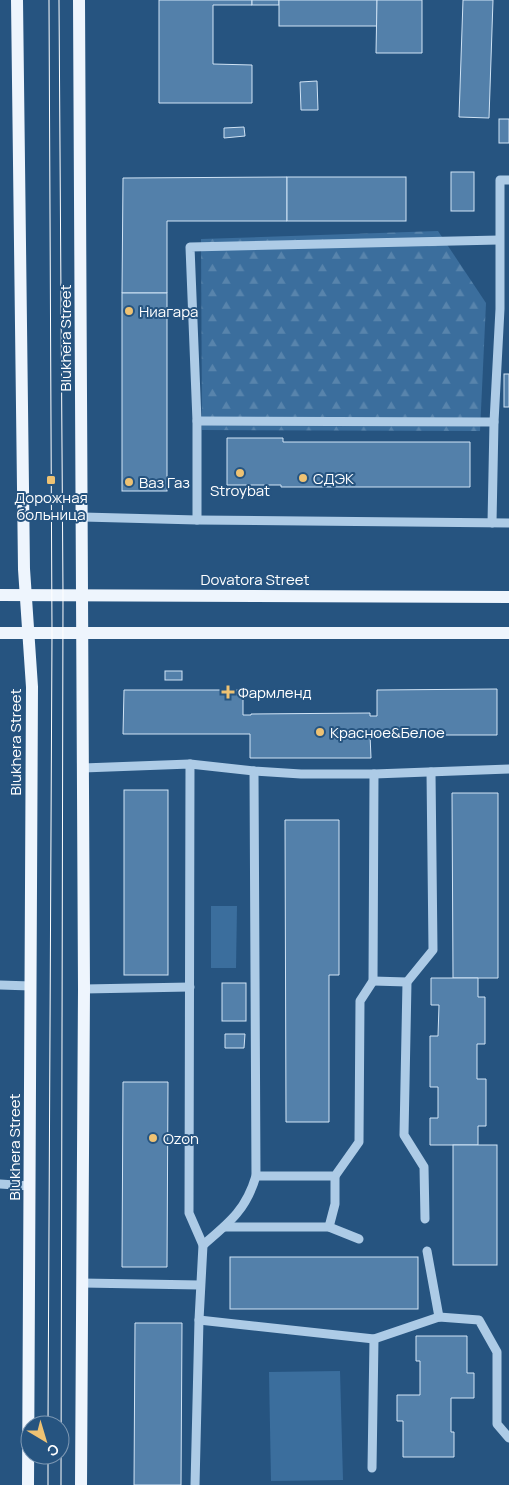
<svg xmlns="http://www.w3.org/2000/svg" width="509" height="1485" viewBox="0 0 509 1485" font-family="Manrope,sans-serif">
<style>
.forest{fill:url(#forest-firs)}
.pitch{fill:#3b6e9d}
.building{fill:#5380aa;stroke:#d0e3f5}
.lines{fill:none;stroke-linecap:round;stroke-linejoin:round}
.minor{stroke:#adcbe6;stroke-width:9}
.major{stroke:#eef5fd;stroke-width:12}
.tram{stroke:#fff;stroke-width:1}
.poi-dot{fill:#eec273;stroke:#265480;stroke-width:2}
.labels{text-anchor:middle;dominant-baseline:central;stroke-width:4;stroke-linejoin:round;paint-order:stroke}
.poi-label{font-size:15px;fill:#fff;stroke:#265480;text-anchor:start}
.street-label{font-size:15px;fill:#fff;stroke:#265480}
</style>
<defs>
<pattern id="forest-firs" width="22" height="20" patternUnits="userSpaceOnUse" patternTransform="scale(1.25)"><rect width="22" height="20" fill="#3b6e9d"/><path d="M5 1l3.5 6h-7zM16 11l3.5 6h-7z" fill="#5884ac"/></pattern>
</defs>
<rect width="100%" height="100%" fill="#265480"/>
<path class="forest" d="M438 231 486 303 480 431 202 430 201 239Z"/>
<g class="pitch">
<path d="M211 906H237L236 968H211Z"/>
<path d="M340 1371 343 1480 271 1481 269 1372Z"/>
</g>
<g class="building">
<path d="M159 0H252V5H213V64L252 65V103H159Z"/>
<rect x="252" y="0" width="27" height="5"/>
<rect x="279" y="0" width="98" height="26"/>
<path d="M377 0H422V53H376Z"/>
<path d="M463 0H493L489 118 459 117Z"/>
<path d="M317 81 318 110H301L300 82Z"/>
<rect x="499" y="119" width="10" height="24"/>
<path d="M244 127 245 136 224 138V128Z"/>
<rect x="451" y="172" width="23" height="39"/>
<path d="M287 177V221H167V293H122L123 178Z"/>
<rect x="287" y="177" width="119" height="44"/>
<rect x="122" y="293" width="45" height="198"/>
<rect x="504" y="374" width="5" height="33"/>
<path d="M227 438H283V442H470V487H281V485H227Z"/>
<rect x="165" y="671" width="17" height="9"/>
<path d="M497 689V735H370L371 758H250V734H123L124 690H243V715H251V714L370 713V716H377V690Z"/>
<rect x="124" y="790" width="44" height="185"/>
<path d="M452 793H498V978H453Z"/>
<path d="M285 820H339V975H329V1122H286Z"/>
<path d="M431 978H478V997H485V1044H477V1079H486V1126H478V1145H430V1118H438V1087H430V1036H438L439 1005H431Z"/>
<rect x="222" y="983" width="24" height="38"/>
<path d="M225 1034H245L244 1048H225Z"/>
<path d="M123 1082H168L167 1267H122Z"/>
<rect x="453" y="1145" width="44" height="120"/>
<rect x="230" y="1257" width="188" height="52"/>
<path d="M135 1323H182L181 1485H134Z"/>
<path d="M416 1336H467V1373H474V1398H451V1432H454V1457H403V1421H397V1395H420V1361H416Z"/>
</g>
<g class="lines">
<g class="minor">
<path d="M197 421 494 422"/>
<path d="M83 517 197 520 509 523"/>
<path d="M197 520V421L190 247 499 240"/>
<path d="M492 523 494 422 500 309V180H509"/>
<path d="M190 764 189 1213 203 1245 199 1320 195 1485"/>
<path d="M83 768 190 764 254 771 301 774H374L509 769"/>
<path d="M373 981 407 982"/>
<path d="M0 985 31 986"/>
<path d="M84 989 190 987"/>
<path d="M256 1176H335L359 1142 360 1001 373 981 374 774"/>
<path d="M0 1184 30 1186"/>
<path d="M425 1219 424 1167 404 1135 407 982 433 950 431 772"/>
<path d="M225 1227H329L359 1239"/>
<path d="M329 1227 335 1204V1176"/>
<path d="M203 1245C229 1223 246 1210 256 1176L254 771"/>
<path d="M427 1251 439 1317"/>
<path d="M82 1283 200 1285"/>
<path d="M199 1320 374 1339 439 1317 479 1320 497 1352V1424L509 1438"/>
<path d="M372 1468 374 1339"/>
</g>
<g class="major">
<path d="M17 0 24 569 32 687 28 1485"/>
<path d="M79 0 84 989 81 1485"/>
<path d="M0 595 509 597"/>
<path d="M0 633H509"/>
</g>
<g class="tram">
<path d="M59 0 63 595 61 1485"/>
<path d="M48 1425 52 633 49 0"/>
<path d="M48 1485V1455"/>
</g>
</g>
<g class="poi-dot">
<circle cx="129" cy="311" r="5"/>
<circle cx="240" cy="473" r="5"/>
<circle cx="303" cy="478" r="5"/>
<rect x="46" y="475" width="10" height="10" rx="2.5"/>
<circle cx="129" cy="482" r="5"/>
<path d="M225.5 684.5h5v5h5v5h-5v5h-5v-5h-5v-5h5z"/>
<circle cx="320" cy="732" r="5"/>
<circle cx="153" cy="1138" r="5"/>
</g>
<g class="labels">
<g class="poi-label">
<text x="139" y="311">Ниагара</text>
<text x="313" y="478">СДЭК</text>
<text x="139" y="482">Ваз Газ</text>
<text x="240" y="490" text-anchor="middle">Stroybat</text>
<text x="51" y="497" text-anchor="middle">Дорожная<tspan x="51" dy="17">больница</tspan></text>
<text x="238" y="692">Фармленд</text>
<text x="330" y="732">Красное&amp;Белое</text>
<text x="163" y="1138">Ozon</text>
</g>
<g class="street-label">
<text transform="translate(65 338) rotate(-90)">Blukhera Street</text>
<text x="255" y="579">Dovatora Street</text>
<text transform="translate(15 742) rotate(-90)">Blukhera Street</text>
<text transform="translate(14 1147) rotate(-90)">Blukhera Street</text>
</g>
</g>
<g transform="translate(45 1440) rotate(142)"><circle r="24" fill="#265480" stroke="#7d98b3"/>
<path d="M0-4L9 19L0 12L-9 19Z" fill="#eec273"/>
<text y="-8" font-size="14" font-weight="bold" text-anchor="middle" fill="#ffffff">С</text>
</g>
</svg>
